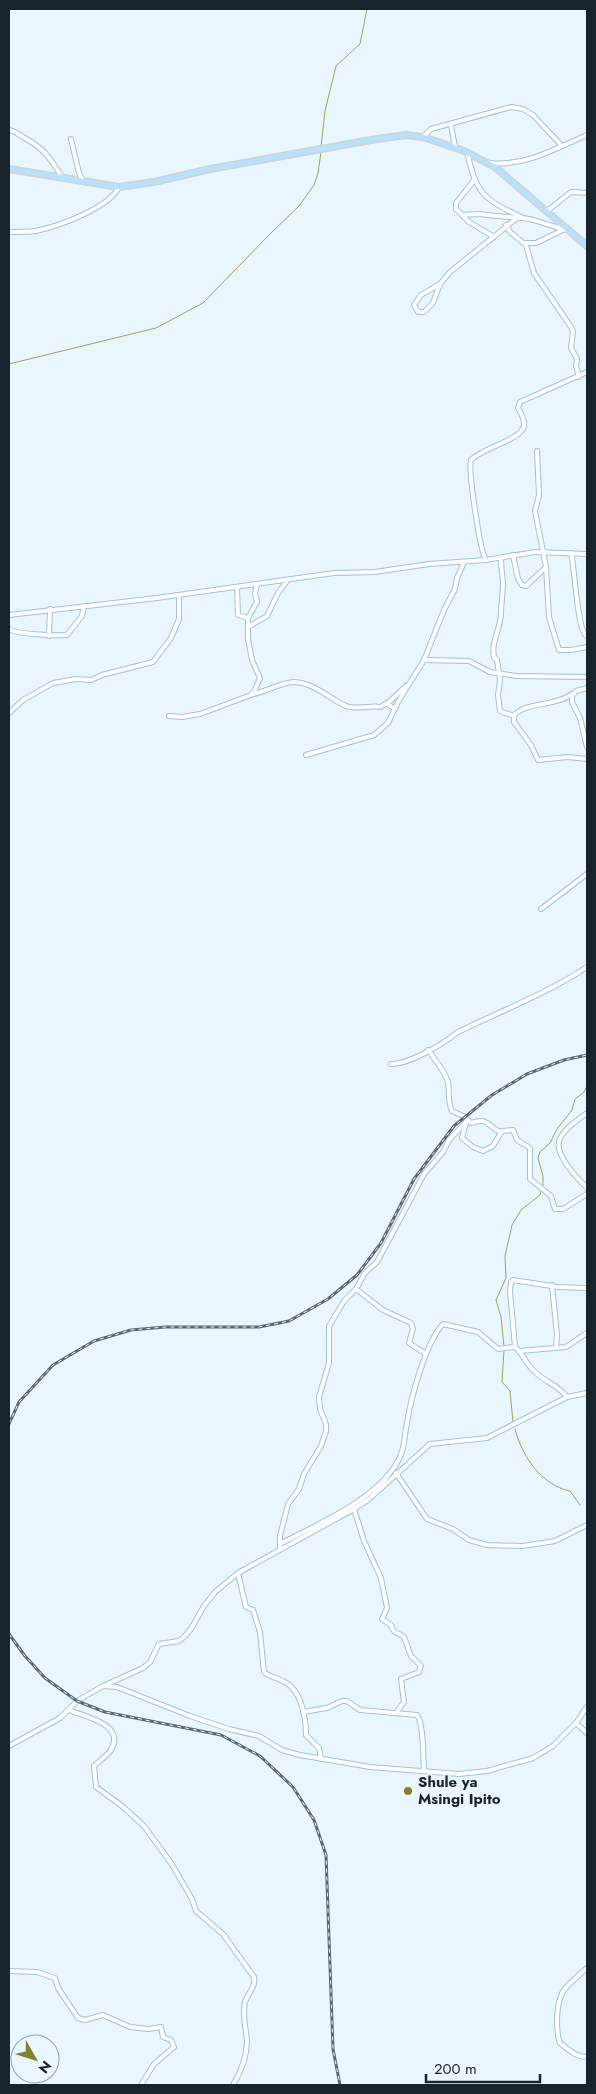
<svg xmlns="http://www.w3.org/2000/svg" width="596" height="2094" viewBox="0 0 596 2094" font-family="Jost,sans-serif">
<style>
.lines{fill:none;stroke-linecap:round;stroke-linejoin:round}
.stream{stroke:#a5a45b;stroke-width:1}
.minor-casing{stroke:#a3c2d9;stroke-width:6}
.major-casing{stroke:#d1d3d5;stroke-width:8}
.minor{stroke:#fff;stroke-width:4}
.major{stroke:#b7e1fe;stroke-width:5}
.rail-casing{stroke:#5b6771;stroke-width:3}
.rail{stroke:#e9f5ff;stroke-width:1;stroke-dasharray:4;stroke-linecap:butt}
.poi-dot{fill:#84832b;stroke:#e9f5ff;stroke-width:2}
.labels{text-anchor:middle;dominant-baseline:central;stroke-width:4;stroke-linejoin:round;paint-order:stroke}
.poi-label{font-size:15px;font-weight:bold;fill:#18242d;stroke:#e9f5ff;text-anchor:start}
</style>
<rect width="100%" height="100%" fill="#e9f5ff"/>
<g class="lines">
<g class="stream">
<path d="M321 147 325 111 336 66 360 44 367 9"/>
<path d="M9 364 156 328 203 303 270 234 299 206 314 185 318 173 321 152"/>
<path d="M543 1185V1176L538 1158 540 1152 550 1143 557 1129 572 1110 575 1099 584 1092 587 1086"/>
<path d="M504 1346 501 1317 496 1300 506 1278 505 1256 512 1225 521 1210 540 1195 541 1191"/>
<path d="M504 1350 502 1382 510 1391 513 1422"/>
<path d="M515 1429C522 1456 541 1485 570 1491L580 1505"/>
</g>
<defs>
<g id="minor">
<path d="M451 125 455 147"/>
<path d="M9 130C15 131 18 134 23 137 45 149 49 157 62 177"/>
<path d="M423 137 431 129 511 107 523 109 533 115 562 146"/>
<path d="M71 139 79 173 83 181"/>
<path d="M467 152C477 194 482 198 521 217"/>
<path d="M490 163C524 167 557 148 587 135"/>
<path d="M475 179 456 203V209L469 222 494 237"/>
<path d="M547 211 571 192 587 193"/>
<path d="M462 215 478 214 517 218"/>
<path d="M506 225 510 232 526 245 534 273 571 327 573 332 571 348 577 359 576 366 579 377"/>
<path d="M9 232C18 232 27 232 36 231 59 226 109 208 119 187"/>
<path d="M524 243H536L563 230"/>
<path d="M440 284 421 295 414 305 418 312H424L433 303 440 284 450 272 517 218C530 216 553 228 568 230"/>
<path d="M537 451 539 495 535 511 546 567 549 617 559 650H571L587 647"/>
<path d="M571 553C575 568 577 632 587 636"/>
<path d="M513 555 518 579 522 585 526 586 546 567"/>
<path d="M501 558C501 566 502 574 503 582 503 593 501 604 501 614 500 630 491 642 494 657L497 660 500 680 498 695 500 711 514 716"/>
<path d="M486 560C480 552 468 470 471 460 482 448 521 440 524 426 525 420 521 413 518 408L520 402 587 372"/>
<path d="M237 588 238 615 248 618"/>
<path d="M9 615 157 598 334 573 375 572 429 564 486 560 535 552 587 554"/>
<path d="M248 627 267 616 278 593 287 581"/>
<path d="M9 629C14 634 57 636 67 635L82 616 84 606"/>
<path d="M49 636 50 609"/>
<path d="M424 660 469 661 490 672 516 676 587 677"/>
<path d="M587 688 576 691 572 696V702L580 718 587 747"/>
<path d="M253 694C266 692 282 682 294 682 315 683 328 698 346 706 356 710 371 705 381 707L386 703 395 709"/>
<path d="M572 694C554 707 529 701 514 715V722L531 745 538 760 568 757 587 759"/>
<path d="M387 704 406 686"/>
<path d="M9 713 23 700 53 683 76 679 91 680 102 675 153 662 171 638 179 619V595"/>
<path d="M169 716 182 717 200 714 251 695 255 690 260 678 252 660 248 639V618L257 602 255 593 257 585"/>
<path d="M306 755 374 735 388 723 398 702 424 660 444 610 455 589 457 578 464 562"/>
<path d="M541 909 587 874"/>
<path d="M391 1064C410 1064 443 1044 458 1032 501 1011 548 993 587 967"/>
<path d="M587 1113C578 1120 563 1129 559 1141 555 1155 578 1179 587 1188"/>
<path d="M467 1119 471 1123C488 1117 486 1125 500 1132"/>
<path d="M466 1123 462 1138 473 1147 483 1151 493 1146 502 1131 513 1130 517 1140 530 1148V1179L551 1196 555 1209H563L587 1194"/>
<path d="M552 1285 557 1335 556 1348"/>
<path d="M356 1289 383 1310 411 1323 413 1329 409 1343 426 1354"/>
<path d="M515 1347 510 1291 511 1282 513 1280 558 1287 587 1288"/>
<path d="M520 1351 566 1347 587 1333"/>
<path d="M396 1473 427 1519 453 1529 469 1540 487 1545 523 1546 555 1541 587 1525"/>
<path d="M354 1509 364 1541 381 1578 387 1608 382 1619 391 1625C395 1636 397 1631 404 1637L411 1656 421 1666 419 1672 401 1679 404 1702 396 1713"/>
<path d="M280 1544C317 1525 375 1500 397 1463 405 1450 404 1437 407 1423 411 1397 426 1342 443 1324L478 1332 498 1349 515 1347C523 1354 526 1364 535 1372 545 1382 558 1385 567 1397"/>
<path d="M280 1548V1536L288 1504 299 1489 304 1474 321 1446 326 1431V1424L320 1409 319 1397 329 1363V1326L344 1301 356 1289 365 1273 377 1262 424 1174 443 1152 449 1140 467 1121 465 1117 452 1111C447 1101 450 1092 448 1082 445 1071 435 1060 428 1050"/>
<path d="M238 1573 246 1607 253 1610 260 1632 264 1672C271 1678 278 1678 285 1682 302 1691 306 1719 306 1735L319 1748 321 1759"/>
<path d="M103 1686 143 1668 150 1662 159 1644 179 1641 184 1637 191 1629 204 1606 215 1592 238 1573 354 1509 369 1499 430 1444 487 1438 567 1397 587 1393"/>
<path d="M69 1710C85 1717 126 1724 111 1750 107 1756 99 1761 94 1766L96 1787 122 1806 144 1826 171 1863 192 1899 196 1911 223 1934 254 1977C256 1987 248 1993 245 2002 242 2015 246 2028 247 2041 247 2057 241 2072 233 2085"/>
<path d="M303 1712 327 1708 342 1701H347L360 1710 417 1715C424 1723 423 1759 424 1771"/>
<path d="M576 1723 587 1733"/>
<path d="M9 1746 60 1718 77 1701 103 1686 117 1687 190 1716 229 1729 259 1736 282 1750 300 1755 370 1767 459 1774 487 1771 533 1758 553 1746 576 1723 587 1707"/>
<path d="M587 1968C565 1988 558 1989 557 2020 557 2028 557 2036 560 2043 569 2050 576 2057 587 2057"/>
<path d="M9 1971 37 1972 55 1978 58 1988 78 2018 85 2020 103 2015 130 2027 148 2029 161 2027 163 2037 171 2040 174 2047 154 2064 141 2085"/>
</g>
<path id="major" d="M9 169 119 187 154 182 210 169 371 140 406 135 423 137 462 150 495 167 587 246"/>
</defs>
<use href="#minor" class="minor-casing"/>
<use href="#major" class="major-casing"/>
<use href="#minor" class="minor"/>
<use href="#major" class="major"/>
<defs>
<g id="rail">
<path d="M9 1424 19 1402 53 1365 94 1341 131 1330 165 1327H259L289 1321 328 1299 357 1275 381 1243 414 1179 454 1126 492 1095 527 1074 564 1060 587 1055"/>
<path d="M9 1634 25 1656 45 1678 77 1701 105 1712 221 1735 260 1756 293 1787 314 1820 326 1855 333 2049 340 2085"/>
</g>
</defs>
<use href="#rail" class="rail-casing"/>
<use href="#rail" class="rail"/>
</g>
<circle class="poi-dot" cx="408" cy="1791" r="5"/>
<g class="labels">
<g class="poi-label">
<text x="418" y="1782">Shule ya<tspan x="418" dy="17">Msingi Ipito</tspan></text>
</g>
</g>
<rect width="596" height="2094" fill="none" stroke="#18242d" stroke-width="20"/>
<g transform="translate(35 2059) rotate(129)"><circle r="24" fill="#e9f5ff" stroke="#95a1ab"/>
<path d="M0-4L9 19L0 12L-9 19Z" fill="#84832b"/>
<text y="-8" font-size="14" font-weight="bold" text-anchor="middle" fill="#18242d">N</text>
</g>
<path d="M426 2074v8h114v-8" fill="none" stroke="#18242d" stroke-width="2.5"/>
<text x="434" y="2074" font-size="15" fill="#18242d" stroke="#e9f5ff" stroke-width="4" paint-order="stroke">200 m</text>
</svg>
